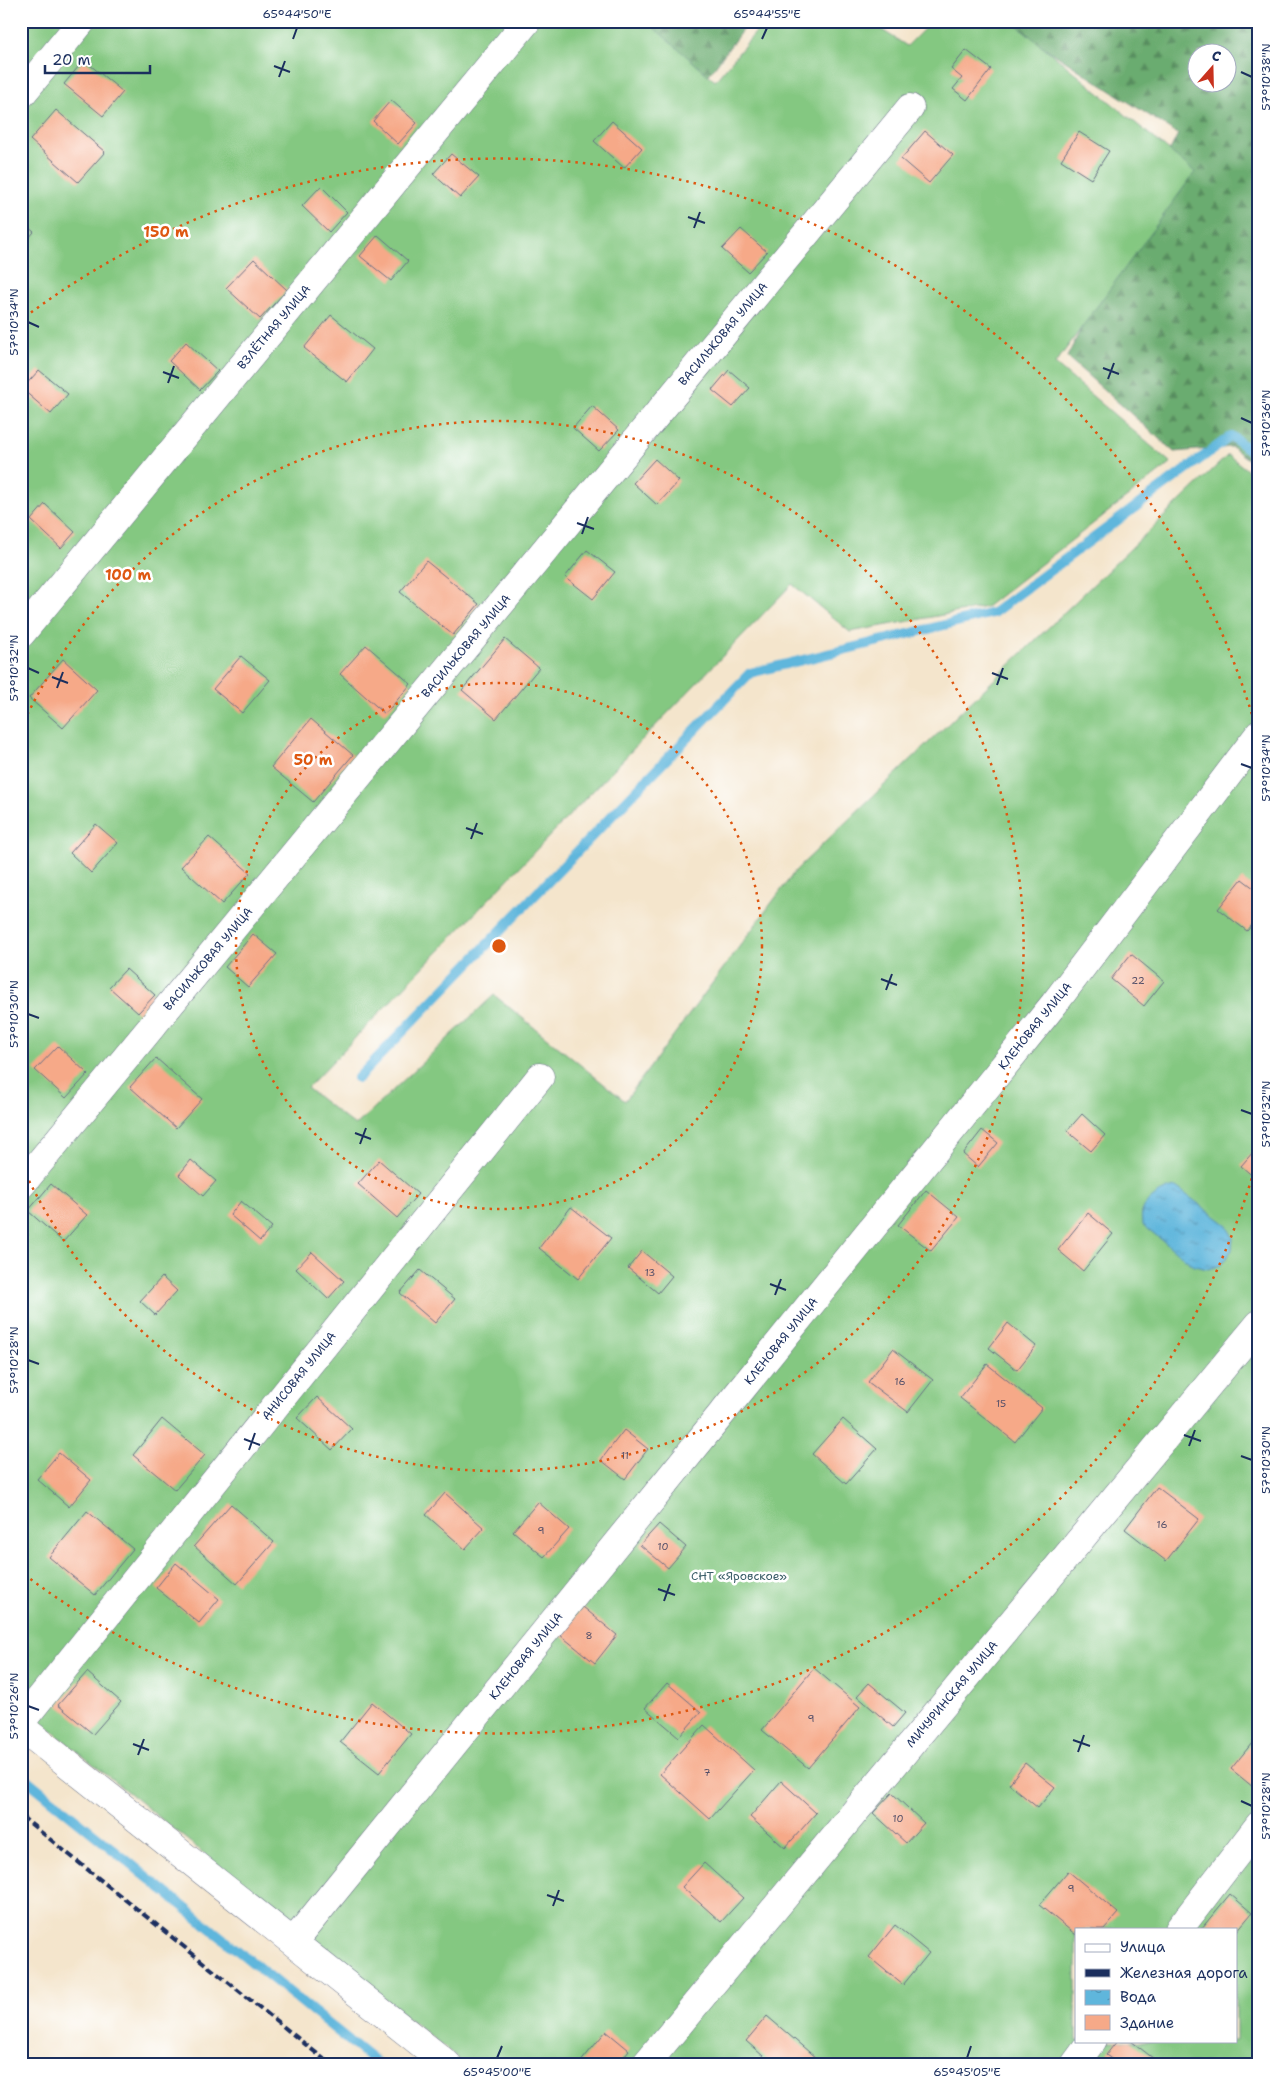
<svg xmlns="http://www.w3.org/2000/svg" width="1280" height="2085" viewBox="0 0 1280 2085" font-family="'Shantell Sans',sans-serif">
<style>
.forest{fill:url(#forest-firs);stroke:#436e66;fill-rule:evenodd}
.garden{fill:#84c881;stroke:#507c70;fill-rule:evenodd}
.water{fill:url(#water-ripples);stroke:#3d729d}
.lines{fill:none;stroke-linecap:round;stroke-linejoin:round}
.stream{stroke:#5fb6dc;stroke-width:10}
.building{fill:#f6a988}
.street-casing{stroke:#676f84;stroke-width:29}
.street{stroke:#fff;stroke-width:28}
.rail{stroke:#1b2f5e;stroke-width:4;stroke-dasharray:8 4;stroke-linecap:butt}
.ticks{fill:none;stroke:#1b2f5e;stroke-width:2}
.ring{fill:none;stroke:#de5710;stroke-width:2.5;stroke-dasharray:2.5 5}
.labels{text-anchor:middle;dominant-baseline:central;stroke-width:5;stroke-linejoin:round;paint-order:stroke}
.number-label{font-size:10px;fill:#524e68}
.street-label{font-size:12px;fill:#1b2f5e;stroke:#fff}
.park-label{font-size:12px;fill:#3a5d68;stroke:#fff}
.centre{fill:#de5710;stroke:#fff;stroke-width:2.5}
.ring-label{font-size:15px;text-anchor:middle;font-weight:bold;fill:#de5710;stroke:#fff;stroke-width:5;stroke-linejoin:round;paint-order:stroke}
.neatline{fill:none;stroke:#1b2f5e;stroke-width:2}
.ticks-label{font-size:12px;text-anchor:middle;fill:#1b2f5e}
</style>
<defs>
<pattern id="forest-firs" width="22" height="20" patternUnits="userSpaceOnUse" patternTransform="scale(1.25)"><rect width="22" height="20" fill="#6bac6f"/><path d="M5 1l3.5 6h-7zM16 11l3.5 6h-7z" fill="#578c5e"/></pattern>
<pattern id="water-ripples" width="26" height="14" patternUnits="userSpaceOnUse" patternTransform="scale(1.25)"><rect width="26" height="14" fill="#5fb6dc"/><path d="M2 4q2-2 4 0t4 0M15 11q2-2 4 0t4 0" fill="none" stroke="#4e94b6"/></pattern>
</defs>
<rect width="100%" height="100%" fill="#fff"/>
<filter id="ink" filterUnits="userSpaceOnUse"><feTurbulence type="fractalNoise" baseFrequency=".02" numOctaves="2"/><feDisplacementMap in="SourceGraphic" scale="10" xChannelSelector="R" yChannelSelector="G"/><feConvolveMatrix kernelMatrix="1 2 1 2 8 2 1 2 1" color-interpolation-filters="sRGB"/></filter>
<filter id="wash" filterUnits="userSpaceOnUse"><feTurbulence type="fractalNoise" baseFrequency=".0096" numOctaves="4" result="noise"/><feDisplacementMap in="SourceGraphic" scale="20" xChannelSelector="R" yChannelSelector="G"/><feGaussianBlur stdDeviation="1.12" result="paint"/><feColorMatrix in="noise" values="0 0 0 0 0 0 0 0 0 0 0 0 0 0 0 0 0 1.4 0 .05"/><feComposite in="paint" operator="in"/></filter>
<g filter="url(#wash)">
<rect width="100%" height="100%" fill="#f4e5cc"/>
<g class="forest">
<path d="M588 21H749L681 112Z"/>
<path d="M1003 21H1247L1259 31V468L1232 447 1174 452 1067 357 1178 134ZM1198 52H1228V82H1198Z"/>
</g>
<path class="garden" d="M21 21H646L715 81 765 21H868L907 46 932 21H1012L1195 172 1055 364 1171 463 986 607 850 632 792 584 307 1088 355 1126 494 995 625 1101 796 870 1228 455 1259 479V2064H465L21 1706ZM1076 1929H1236V2041H1076Z"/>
<path class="water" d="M1176 1187 1227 1225 1233 1238 1232 1250 1221 1265 1208 1269 1194 1266 1142 1224C1142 1221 1141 1215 1142 1212 1146 1199 1163 1189 1176 1187Z"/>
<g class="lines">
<g class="stream">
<path d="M358 1078 750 673 993 613 1231 436 1259 457"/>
<path d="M21 1775 378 2064"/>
</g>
</g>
<g id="blocks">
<g class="building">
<path d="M966 50 991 69 967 100 953 89 962 78 951 69Z"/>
<path d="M84 60 123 92 103 116 64 84Z"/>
<path d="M391 100 417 123 398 144 373 121Z"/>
<path d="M56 110 105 152 78 182 30 140Z"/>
<path d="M612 121 642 148 624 168 594 141Z"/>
<path d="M925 131 953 155 929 183 901 159Z"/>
<path d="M1079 132 1109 151 1091 179 1061 160Z"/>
<path d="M451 154 479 177 460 198 433 174Z"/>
<path d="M321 186 347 212 329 232 302 206Z"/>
<path d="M21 221 34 232 21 247Z"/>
<path d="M741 229 767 252 748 272 722 249Z"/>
<path d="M378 235 408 261 391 281 360 256Z"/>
<path d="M254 259 287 290 260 319 226 288Z"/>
<path d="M331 315 373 349 347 382 304 348Z"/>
<path d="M186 342 218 371 200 390 169 361Z"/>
<path d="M39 370 68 394 51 414 22 389Z"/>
<path d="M729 370 750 388 733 407 712 390Z"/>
<path d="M592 406 619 430 599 451 573 428Z"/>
<path d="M655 459 679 481 657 505 633 483Z"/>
<path d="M45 504 75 532 61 548 31 520Z"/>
<path d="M587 550 615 572 593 599 565 577Z"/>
<path d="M426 561 479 604 453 635 400 592Z"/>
<path d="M505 639 539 668 496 719 462 690Z"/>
<path d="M366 645 411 684 385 714 340 674Z"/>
<path d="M241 656 270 680 242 713 213 689Z"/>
<path d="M63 659 97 690 63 728 29 698Z"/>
<path d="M311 719 353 755 313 802 271 767Z"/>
<path d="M96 824 118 843 91 873 70 853Z"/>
<path d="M209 837 250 873 222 904 181 867Z"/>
<path d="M1242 879 1259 892V917L1247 931 1218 909Z"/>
<path d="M253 934 277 954 248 987 225 967Z"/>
<path d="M1131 954 1164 981 1144 1006 1111 979Z"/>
<path d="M126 969 155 995 138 1013 109 987Z"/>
<path d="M58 1046 88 1074 66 1098 35 1070Z"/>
<path d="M156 1058 202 1099 176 1128 130 1087Z"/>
<path d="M1082 1114 1105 1135 1091 1151 1067 1131Z"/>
<path d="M982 1130 998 1143 978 1167 963 1154Z"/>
<path d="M1259 1145V1176L1256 1179 1241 1166Z"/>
<path d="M191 1160 216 1181 203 1196 179 1175Z"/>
<path d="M379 1160 418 1194 397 1218 358 1184Z"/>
<path d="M51 1184 87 1215 63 1242 28 1211Z"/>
<path d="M926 1190 959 1217 931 1251 898 1225Z"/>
<path d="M241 1201 272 1227 260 1241 230 1215Z"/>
<path d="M571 1207 611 1238 578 1279 539 1248Z"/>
<path d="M1088 1213 1113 1234 1083 1271 1058 1250Z"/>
<path d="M642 1251 672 1276 658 1293 628 1268Z"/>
<path d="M312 1252 344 1281 328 1299 296 1269Z"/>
<path d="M420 1270 455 1299 435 1323 400 1293Z"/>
<path d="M162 1277 177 1291 155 1315 140 1301Z"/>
<path d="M1008 1323 1036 1346 1017 1370 989 1348Z"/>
<path d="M893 1349 933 1380 908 1412 868 1382Z"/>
<path d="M987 1364 1042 1408 1015 1442 960 1398Z"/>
<path d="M317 1397 352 1429 332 1450 297 1418Z"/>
<path d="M162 1419 205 1455 175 1490 133 1455Z"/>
<path d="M843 1419 877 1449 846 1484 812 1454Z"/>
<path d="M624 1430 648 1449 625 1479 601 1460Z"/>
<path d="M59 1453 91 1480 69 1507 37 1479Z"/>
<path d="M1157 1487 1199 1519 1166 1561 1125 1529Z"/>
<path d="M445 1493 484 1528 465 1549 426 1515Z"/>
<path d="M538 1502 569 1529 544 1557 513 1531Z"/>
<path d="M231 1504 274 1542 237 1584 194 1546Z"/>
<path d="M87 1511 133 1549 95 1595 49 1557Z"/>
<path d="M659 1524 686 1547 668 1568 640 1545Z"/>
<path d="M176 1563 219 1599 199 1623 156 1588Z"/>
<path d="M583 1607 617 1635 595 1663 560 1635Z"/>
<path d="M814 1668 860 1707 808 1768 762 1730Z"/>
<path d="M87 1672 121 1702 93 1734 58 1705Z"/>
<path d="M667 1683 701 1712 679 1737 645 1708Z"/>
<path d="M869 1683 905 1713 893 1727 857 1696Z"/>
<path d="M372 1702 411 1734 379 1773 340 1742Z"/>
<path d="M704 1725 754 1770 710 1819 660 1774Z"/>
<path d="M1256 1738 1259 1741V1792L1231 1769Z"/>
<path d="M1025 1763 1055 1787 1038 1808 1009 1784Z"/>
<path d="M781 1781 816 1813 785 1848 750 1817Z"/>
<path d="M892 1793 924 1823 906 1843 873 1813Z"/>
<path d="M704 1863 743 1898 721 1922 682 1887Z"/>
<path d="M1068 1871 1118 1913 1104 1929H1076V1935L1039 1905Z"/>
<path d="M1230 1894 1252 1913 1236 1932V1929H1201Z"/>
<path d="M895 1925 929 1953 903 1985 869 1957Z"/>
<path d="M767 2016 823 2064H772L746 2041Z"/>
<path d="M606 2031 629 2050 618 2064H579Z"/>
<path d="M1117 2041H1131L1158 2062 1157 2064H1118L1106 2055Z"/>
</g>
</g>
</g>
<g filter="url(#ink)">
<use href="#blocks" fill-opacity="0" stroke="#676f84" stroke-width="1"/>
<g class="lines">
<defs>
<g id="street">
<path d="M21 95 82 21"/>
<path d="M21 634 527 21"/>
<path d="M21 1185 910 108"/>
<path d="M21 1722 540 1077"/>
<path d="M21 1727 447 2064"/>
<path d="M1179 1929 1259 1825"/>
<path d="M294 1941 1054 1004 1259 734"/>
<path d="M646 2064 1259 1324"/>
<path d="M1075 2064 1092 2041"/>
</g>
</defs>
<use href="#street" class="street-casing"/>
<use href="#street" class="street"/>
<path class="rail" d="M21 1816 330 2064"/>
</g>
</g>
<path class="ticks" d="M293 39 297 28M762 39 767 28M274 66 290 72M1241 72 1252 77M279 77 285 61M688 217 705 223M694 228 700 212M28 322 39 327M1103 368 1119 374M163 372 179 378M1108 379 1114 363M168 383 174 366M1241 418 1252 423M577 523 594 529M582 534 588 517M28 668 39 673M992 673 1008 679M52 677 68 683M997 685 1003 668M57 688 63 672M1241 764 1252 768M466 828 483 834M471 839 477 823M881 979 897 985M886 990 892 974M28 1014 39 1018M1241 1110 1252 1114M355 1133 371 1139M360 1144 366 1128M770 1284 786 1290M775 1295 781 1279M28 1360 39 1364M1184 1435 1201 1441M244 1439 260 1445M1189 1446 1195 1430M249 1450 255 1433M1241 1456 1252 1460M658 1589 675 1595M664 1601 670 1584M28 1706 39 1710M1073 1740 1090 1746M133 1744 149 1750M1078 1752 1084 1735M138 1755 144 1739M1241 1801 1252 1806M547 1895 564 1901M553 1906 559 1890M497 2058 502 2046M967 2058 971 2046"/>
<g class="ring">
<circle cx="499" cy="946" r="263"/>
<path d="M21 728A525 525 0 1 1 21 1164"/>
<path d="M1258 1157A788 788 0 0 1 25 1575M25 317A788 788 0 0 1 1258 735"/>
</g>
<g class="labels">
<g class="number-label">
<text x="1138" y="980">22</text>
<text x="650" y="1272">13</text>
<text x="900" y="1381">16</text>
<text x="1001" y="1403">15</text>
<text x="625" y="1455">11</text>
<text x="1162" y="1524">16</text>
<text x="541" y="1530">9</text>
<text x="663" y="1546">10</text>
<text x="589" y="1635">8</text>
<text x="811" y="1718">9</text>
<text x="707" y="1772">7</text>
<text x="898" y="1818">10</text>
<text x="1071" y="1888">9</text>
</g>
<g class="street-label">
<text transform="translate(274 327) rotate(-50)">ВЗЛЁТНАЯ УЛИЦА</text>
<text transform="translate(723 334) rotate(-50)">ВАСИЛЬКОВАЯ УЛИЦА</text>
<text transform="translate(466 646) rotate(-50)">ВАСИЛЬКОВАЯ УЛИЦА</text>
<text transform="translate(208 959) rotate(-50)">ВАСИЛЬКОВАЯ УЛИЦА</text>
<text transform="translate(1035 1026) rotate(-51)">КЛЕНОВАЯ УЛИЦА</text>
<text transform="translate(781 1341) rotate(-51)">КЛЕНОВАЯ УЛИЦА</text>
<text transform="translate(299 1376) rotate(-51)">АНИСОВАЯ УЛИЦА</text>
<text transform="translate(526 1656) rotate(-51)">КЛЕНОВАЯ УЛИЦА</text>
<text transform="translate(952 1694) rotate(-50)">МИЧУРИНСКАЯ УЛИЦА</text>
</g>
<g class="park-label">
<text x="739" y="1576">СНТ «Яровское»</text>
</g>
</g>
<circle cx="499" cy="946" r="8" class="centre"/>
<g class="ring-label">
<text x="166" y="237">150 m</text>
<text x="128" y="580">100 m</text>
<text x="313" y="765">50 m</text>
</g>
<rect width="1280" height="2085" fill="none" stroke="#fff" stroke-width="55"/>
<rect x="1075" y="1928" width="162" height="115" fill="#ffffff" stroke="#a4acbf"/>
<rect x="1085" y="1944" width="25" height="8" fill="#ffffff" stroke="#a4acbf"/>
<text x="1120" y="1952" font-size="15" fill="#1b2f5e">Улица</text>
<rect x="1085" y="1969" width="25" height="8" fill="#1b2f5e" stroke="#a4acbf"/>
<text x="1120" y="1978" font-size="15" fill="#1b2f5e">Железная дорога</text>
<rect x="1085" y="1990" width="25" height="15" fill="url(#water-ripples)" stroke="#a4acbf"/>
<text x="1120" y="2002" font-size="15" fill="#1b2f5e">Вода</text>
<rect x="1085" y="2015" width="25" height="15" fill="#f6a988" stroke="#a4acbf"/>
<text x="1120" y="2028" font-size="15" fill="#1b2f5e">Здание</text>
<g transform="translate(1212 68) rotate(20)"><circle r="24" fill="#ffffff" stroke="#a4acbf"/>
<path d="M0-4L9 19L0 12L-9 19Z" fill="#c8321e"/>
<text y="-8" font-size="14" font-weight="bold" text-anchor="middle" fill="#1b2f5e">С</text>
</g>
<path d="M45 65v8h105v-8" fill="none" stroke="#1b2f5e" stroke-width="2.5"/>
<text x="52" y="65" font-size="15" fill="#1b2f5e" stroke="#ffffff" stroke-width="4" paint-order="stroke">20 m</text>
<rect x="28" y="28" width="1224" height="2030" class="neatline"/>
<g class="ticks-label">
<text x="297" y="18">65°44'50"E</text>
<text x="767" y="18">65°44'55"E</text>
<text transform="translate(1266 77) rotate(-90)" y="4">57°10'38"N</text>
<text transform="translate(14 322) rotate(-90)" y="4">57°10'34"N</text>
<text transform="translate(1266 423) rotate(-90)" y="4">57°10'36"N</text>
<text transform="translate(14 668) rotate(-90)" y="4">57°10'32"N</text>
<text transform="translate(1266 768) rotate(-90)" y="4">57°10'34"N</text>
<text transform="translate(14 1014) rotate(-90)" y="4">57°10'30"N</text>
<text transform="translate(1266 1114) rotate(-90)" y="4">57°10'32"N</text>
<text transform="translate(14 1360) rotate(-90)" y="4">57°10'28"N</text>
<text transform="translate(1266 1460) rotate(-90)" y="4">57°10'30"N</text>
<text transform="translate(14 1706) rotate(-90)" y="4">57°10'26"N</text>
<text transform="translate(1266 1806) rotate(-90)" y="4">57°10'28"N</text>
<text x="497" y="2076">65°45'00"E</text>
<text x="967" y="2076">65°45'05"E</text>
</g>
</svg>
